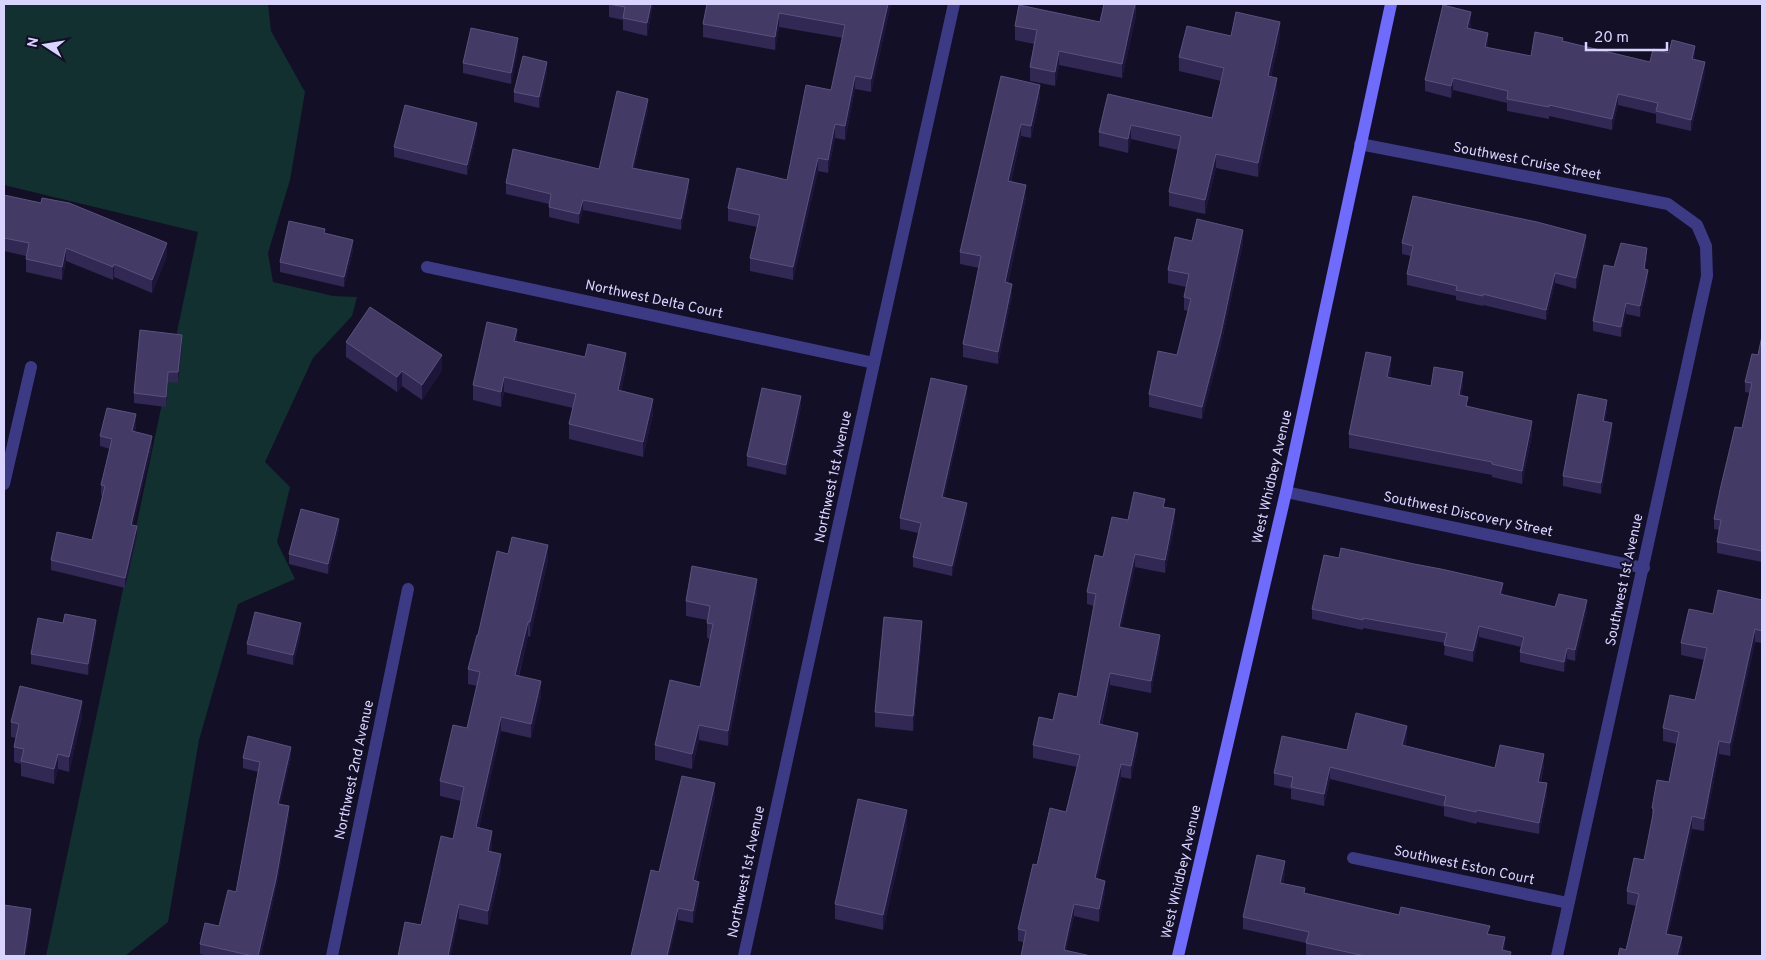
<svg xmlns="http://www.w3.org/2000/svg" width="1766" height="960" viewBox="0 0 1766 960" font-family="Overpass,sans-serif">
<style>
.green{fill:#12302f}
.lines{fill:none;stroke-linecap:round;stroke-linejoin:round}
.street{stroke:#3d3a85;stroke-width:12}
.secondary{stroke:#6f6bff;stroke-width:12}
.wall{fill:#312854}
.shaded-wall{fill:#1d163a}
.building{fill:#433a66;stroke:#5a527e}
.labels{text-anchor:middle;dominant-baseline:central;stroke-width:4;stroke-linejoin:round;paint-order:stroke}
.street-label{font-size:14px;fill:#d9d4ff;stroke:#130f26}
</style>
<rect width="100%" height="100%" fill="#130f26"/>
<path class="green" d="M4 4H268L271 31 305 92 290 180 268 253 273 282 333 296 357 297 352 316 313 358 265 462 290 487 277 542 295 579 238 604 199 740 168 922 125 956H46L198 232 4 185Z"/>
<g class="lines">
<g class="street">
<path d="M1360 144 1668 204 1697 225 1706 246 1707 276 1557 956"/>
<path d="M427 267 874 363"/>
<path d="M4 484 31 367"/>
<path d="M1286 492 1644 568"/>
<path d="M1353 858 1568 903"/>
<path d="M332 956 408 589"/>
<path d="M744 956 874 363 954 4"/>
</g>
<path class="secondary" d="M1178 956 1286 492 1391 4"/>
</g>
<g class="wall">
<path d="M609 4H653L647 36 623 30V20L609 17Z"/>
<path d="M707 4H891L871 92 855 89 845 140 835 138 828 173 818 171 793 280 750 271V258L757 227 728 221V208L787 180 831 90 843 38 779 27 775 50 703 37V24Z"/>
<path d="M1136 4V16L1122 78 1059 65 1055 86 1030 81V67L1034 44 1015 40V26L1100 22Z"/>
<path d="M1471 23 1470 29 1488 45 1487 48 1531 56 1563 41 1650 62 1669 53 1695 57 1694 59 1705 73 1691 131 1656 123V114L1618 105 1612 130 1549 116V119L1507 111V103L1453 90 1451 98 1425 91V80Z"/>
<path d="M1231 36H1280L1271 77 1277 92 1258 177 1216 168 1205 214 1169 206V192L1178 150 1131 139 1128 153 1099 146V132L1108 94 1212 118 1221 81 1179 71V57Z"/>
<path d="M518 49 511 84 463 73V63Z"/>
<path d="M547 72 539 108 514 102V92Z"/>
<path d="M1001 76 1040 98 1031 138 1021 136 1011 182 1026 197 1008 283 1012 296 998 364 963 357V344L979 268 960 264V252Z"/>
<path d="M648 109 634 169 689 190 681 230 583 210 579 224 549 217V204L506 194V183L599 169Z"/>
<path d="M477 133 467 175 394 157V147Z"/>
<path d="M4 195 167 256 152 293 114 277 113 280 66 261 62 280 26 272V256L4 251Z"/>
<path d="M325 233 353 250 344 287 280 272V262Z"/>
<path d="M1192 241 1243 243 1221 345 1202 419 1149 407V394L1177 355 1188 311 1184 310V297L1186 287 1168 283V270Z"/>
<path d="M1402 243 1586 245 1576 289 1555 283 1546 320 1483 305V306L1456 300V296L1407 285V274L1411 256 1402 254Z"/>
<path d="M1647 258 1645 269 1648 280 1640 317 1626 314 1621 337 1593 331V321L1614 267Z"/>
<path d="M1762 336V562L1717 553V542L1719 530 1714 529V519L1742 428 1750 393 1745 392V382L1758 355Z"/>
<path d="M346 342 442 370 422 400 402 386 397 392 346 357Z"/>
<path d="M517 342 626 368 621 391 653 414 643 457 569 439V424L573 408 504 392 501 407 473 400V385Z"/>
<path d="M182 345 178 383 168 382 166 407 134 403V393Z"/>
<path d="M1391 371 1390 378 1431 386 1463 385 1461 396 1468 406 1532 435 1522 484 1492 477V475L1349 448V434Z"/>
<path d="M967 397 944 498 967 513 952 576 913 567V557L918 533 900 529V518Z"/>
<path d="M801 407 786 475 747 466V456Z"/>
<path d="M1607 410 1605 421 1612 433 1601 494 1563 486V476Z"/>
<path d="M136 425 135 432 152 446 133 525 137 536 125 588 51 570V560L92 540 102 496 101 495V485L110 449 100 446V436Z"/>
<path d="M1165 507 1175 522 1165 573 1135 567 1121 627 1160 647 1151 693 1110 685 1102 725 1138 745 1131 779 1121 777 1097 879 1105 893 1099 922 1074 916 1066 951 1018 941V929L1037 865 1066 812 1077 767 1033 758V745L1053 720 1077 697 1094 606 1087 604V592L1103 557 1128 520Z"/>
<path d="M339 529 328 574 289 564V554Z"/>
<path d="M508 554 548 560 530 637 528 636 519 676 541 696 531 738 501 731 479 828 492 845 491 852 501 869 488 925 459 919 421 925 453 839 461 801 440 796V781L467 728 477 686 468 684V669L478 635Z"/>
<path d="M757 594 728 746 699 740 692 769 655 760V745L700 687 710 639 707 638V620L686 616V601Z"/>
<path d="M1502 595 1555 607 1587 611 1575 661 1567 659 1564 672 1520 662V652L1521 647 1479 637 1473 662 1444 655 1445 643 1363 628V630L1312 619V609Z"/>
<path d="M1762 600V643L1755 642 1730 756 1719 754 1704 831 1692 829 1668 934 1682 950H1626L1636 906 1627 904V891L1644 860 1652 821V808L1669 782 1677 744 1663 741V728L1695 700 1704 660 1681 655V643L1713 614Z"/>
<path d="M63 623 96 630 88 675 31 664V654Z"/>
<path d="M301 633 293 665 247 654V644Z"/>
<path d="M922 636 913 731 875 727V712Z"/>
<path d="M82 716 69 772 58 769 54 784 21 776V764L14 762V747L16 738 11 737V722Z"/>
<path d="M1407 737 1405 746 1495 768 1544 766 1541 782 1547 795 1539 834 1477 822 1476 824 1444 816V807L1330 779 1324 806 1291 799V789L1274 785V773L1347 750Z"/>
<path d="M291 757 280 804 289 816 276 889 261 956H208L200 954V944L219 926 236 892 258 772 243 768V758Z"/>
<path d="M715 796 696 881 699 894 693 923 678 920 659 872Z"/>
<path d="M907 825 883 930 835 919V904Z"/>
<path d="M1285 873 1283 884 1305 894 1490 934 1505 949V951L1511 956H1313L1306 955V943L1243 929V917Z"/>
</g>
<g class="shaded-wall">
<path d="M651 4H653L647 36V23Z"/>
<path d="M888 4H891L871 92V79Z"/>
<path d="M1135 4 1136 16 1122 78V64Z"/>
<path d="M1471 12V23L1467 40V28Z"/>
<path d="M779 13V27L775 50V37Z"/>
<path d="M1280 22V36L1268 90V76Z"/>
<path d="M1488 33V45L1485 59V47Z"/>
<path d="M518 38V49L511 84V73Z"/>
<path d="M1695 46V57L1692 70V59Z"/>
<path d="M1059 51V65L1055 86V72Z"/>
<path d="M547 62V72L539 108V97Z"/>
<path d="M1705 62V73L1691 131V120Z"/>
<path d="M855 76V89L845 140V126Z"/>
<path d="M1277 78V92L1258 177V163Z"/>
<path d="M1453 78V90L1451 98V86Z"/>
<path d="M1040 85V98L1031 138V126Z"/>
<path d="M1618 94V105L1612 130V119Z"/>
<path d="M648 99V109L632 178V168Z"/>
<path d="M477 123V133L467 175V165Z"/>
<path d="M835 124V138L828 173V160Z"/>
<path d="M1021 124V136L1008 193V181Z"/>
<path d="M1131 125V139L1128 153V139Z"/>
<path d="M1216 154V168L1205 214V200Z"/>
<path d="M818 158V171L793 280V267Z"/>
<path d="M689 179V190L681 230V219Z"/>
<path d="M1026 185V197L1005 295V282Z"/>
<path d="M583 200V210L579 224V214Z"/>
<path d="M1243 230V243L1221 345 1202 419V407Z"/>
<path d="M1586 235V245L1576 289V278Z"/>
<path d="M353 240V250L344 287V277Z"/>
<path d="M167 243V256L152 293V280Z"/>
<path d="M66 248V261L62 280V267Z"/>
<path d="M1647 248V258L1644 279V269Z"/>
<path d="M114 264V277L113 280V267Z"/>
<path d="M1648 270V280L1640 317V306Z"/>
<path d="M1555 273V283L1546 320V310Z"/>
<path d="M1012 284V296L998 364V352Z"/>
<path d="M1626 303V314L1621 337V327Z"/>
<path d="M517 329V344L514 341Z"/>
<path d="M182 335V345L178 383V372Z"/>
<path d="M626 353V368L618 405V390Z"/>
<path d="M442 355V370L422 400V385Z"/>
<path d="M1391 357V371L1387 391V377Z"/>
<path d="M402 371V386L397 392V377Z"/>
<path d="M168 372V382L166 407V397Z"/>
<path d="M1463 372V385L1459 409V395Z"/>
<path d="M504 377V392L501 407V392Z"/>
<path d="M967 386V397L942 507V497Z"/>
<path d="M801 396V407L786 475V465Z"/>
<path d="M653 399V414L643 457V442Z"/>
<path d="M1607 400V410L1603 431V421Z"/>
<path d="M136 414V425L132 442V431Z"/>
<path d="M1532 421V435L1522 484V471Z"/>
<path d="M1612 423V433L1601 494V483Z"/>
<path d="M152 436V446L131 535V525Z"/>
<path d="M967 503V513L952 576V566Z"/>
<path d="M1175 509V522L1165 573V560Z"/>
<path d="M339 519V529L328 574V564Z"/>
<path d="M137 526V536L125 588V578Z"/>
<path d="M548 545V560L530 637V622Z"/>
<path d="M1135 554V567L1119 639V627Z"/>
<path d="M757 579V594L728 746V731Z"/>
<path d="M1503 583V593L1500 605V594Z"/>
<path d="M1587 600V611L1575 661V650Z"/>
<path d="M96 620V630L88 675V664Z"/>
<path d="M922 621V636L913 731V716Z"/>
<path d="M528 622V636L515 689V675Z"/>
<path d="M301 623V633L293 665V655Z"/>
<path d="M1479 626V637L1473 662V651Z"/>
<path d="M1755 629V642L1730 756V743Z"/>
<path d="M1160 635V647L1151 693V681Z"/>
<path d="M1567 648V659L1564 672V662Z"/>
<path d="M1110 673V685L1099 737V724Z"/>
<path d="M541 681V696L531 738V724Z"/>
<path d="M82 701V716L69 772V757Z"/>
<path d="M501 717V731L476 841V827Z"/>
<path d="M699 725V740L692 769V754Z"/>
<path d="M1407 726V737L1402 757V745Z"/>
<path d="M1138 733V745L1131 779V766Z"/>
<path d="M1719 741V754L1704 831V819Z"/>
<path d="M291 747V757L278 814V804Z"/>
<path d="M58 754V769L54 784V769Z"/>
<path d="M1544 754V766L1538 793V782Z"/>
<path d="M1121 764V777L1095 891V878Z"/>
<path d="M1330 767V779L1324 806V794Z"/>
<path d="M715 783V796L693 892V880Z"/>
<path d="M1547 783V795L1539 834V823Z"/>
<path d="M289 806V816L276 889 261 956H258Z"/>
<path d="M907 810V825L883 930V915Z"/>
<path d="M1692 816V829L1666 946V934Z"/>
<path d="M492 831V845L488 866V851Z"/>
<path d="M501 854V869L488 925V911Z"/>
<path d="M1285 861V873L1280 895V883Z"/>
<path d="M1105 881V893L1099 922V909Z"/>
<path d="M699 882V894L693 923V911Z"/>
<path d="M459 904V919L451 956H448Z"/>
<path d="M1074 904V916L1065 956 1064 950Z"/>
<path d="M678 908V920L670 956H667Z"/>
<path d="M31 909V924L26 956H24Z"/>
<path d="M1505 937V949L1504 956 1502 950Z"/>
<path d="M1682 937V950L1680 956H1677Z"/>
</g>
<g class="building">
<path d="M609 4H651L647 23 623 18 625 7Z"/>
<path d="M707 4H888L871 79 855 76 845 126 835 124 828 160 818 158 793 267 750 258 760 215 728 208 737 168 787 180 806 85 831 90 845 25 779 13 775 37 703 24Z"/>
<path d="M1104 4H1135L1122 64 1059 51 1055 72 1030 67 1037 30 1015 26 1019 5 1100 22Z"/>
<path d="M1443 5 1471 12 1467 28 1488 33 1485 47 1531 56 1535 32 1563 38 1562 41 1650 62 1653 49 1669 53 1672 40 1695 46 1692 59 1705 62 1691 120 1656 111 1658 103 1618 94 1612 119 1549 105V107L1507 99 1508 91 1453 78 1451 86 1425 80Z"/>
<path d="M1236 12 1280 22 1268 76 1277 78 1258 163 1216 154 1205 200 1169 192 1181 136 1131 125 1128 139 1099 132 1108 94 1212 118 1224 68 1179 57 1187 26 1231 36Z"/>
<path d="M471 28 518 38 511 73 463 63Z"/>
<path d="M523 56 547 62 539 97 514 92Z"/>
<path d="M1001 76 1040 85 1031 126 1021 124 1008 181 1026 185 1005 282 1012 284 998 352 963 344 981 256 960 252Z"/>
<path d="M617 91 648 99 632 168 689 179 681 219 583 200 579 214 549 207 551 194 506 183 513 149 599 169Z"/>
<path d="M405 105 477 123 467 165 394 147Z"/>
<path d="M4 195 41 203 42 198 69 203 167 243 152 280 114 264 113 267 66 248 62 267 26 259 29 243 4 238Z"/>
<path d="M1413 196 1537 222 1586 235 1576 278 1555 273 1546 310 1483 294V296L1456 290 1457 286 1407 274 1413 246 1402 243Z"/>
<path d="M1197 219 1243 230 1221 333 1202 407 1149 394 1158 351 1177 355 1191 299 1184 297 1189 274 1168 270 1175 237 1192 241Z"/>
<path d="M289 221 325 229 324 233 353 240 344 277 280 262Z"/>
<path d="M1621 243 1647 248 1644 269 1648 270 1640 306 1626 303 1621 327 1593 321 1604 265 1614 267Z"/>
<path d="M370 307 442 355 422 385 402 371 397 377 346 342Z"/>
<path d="M487 322 517 329 514 341 585 357 588 344 626 353 618 390 653 399 643 442 569 424 576 394 504 377 501 392 473 385Z"/>
<path d="M140 330 182 335 178 372H168L166 397 134 393Z"/>
<path d="M1762 336V551L1717 542 1721 520 1714 519 1720 490 1735 427 1742 428 1752 383 1745 382 1752 354 1758 355Z"/>
<path d="M1366 352 1391 357 1387 377 1431 386 1434 367 1463 372 1459 395 1468 397 1466 406 1532 421 1522 471 1492 464V462L1349 434Z"/>
<path d="M931 378 967 386 942 497 967 503 952 566 913 557 921 523 900 518Z"/>
<path d="M762 388 801 396 786 465 747 456Z"/>
<path d="M1578 394 1607 400 1603 421 1612 423 1601 483 1563 476Z"/>
<path d="M107 408 136 414 132 431 152 436 131 525 137 526 125 578 51 560 57 532 92 540 105 486 101 485 112 439 100 436Z"/>
<path d="M1134 492 1165 499 1163 507 1175 509 1165 560 1135 554 1119 627 1160 635 1151 681 1110 673 1099 724 1138 733 1131 766 1121 764 1095 878 1105 881 1099 909 1074 904 1064 950 1091 956H1021L1026 931 1018 929 1033 864 1037 865 1050 808 1066 812 1080 755 1033 745 1039 717 1053 720 1059 693 1077 697 1096 594 1087 592 1095 555 1103 557 1112 517 1128 520Z"/>
<path d="M301 509 339 519 328 564 289 554Z"/>
<path d="M512 537 548 545 530 622H528L515 675 541 681 531 724 501 717 476 827 492 831 488 851 501 854 488 911 459 904 448 956H398L405 922 421 925 441 836 453 839 464 787 440 781 453 725 467 728 480 672 468 669 477 635H478L497 551 508 554Z"/>
<path d="M1341 548 1414 564 1441 569 1503 583 1500 594 1555 607 1559 594 1587 600 1575 650 1567 648 1564 662 1520 652 1524 637 1479 626 1473 651 1444 645 1447 633 1363 618V620L1312 609 1324 555 1339 558Z"/>
<path d="M692 566 757 579 728 731 699 725 692 754 655 745 670 680 700 687 713 624 707 623 710 606 686 601Z"/>
<path d="M1718 590 1762 600V631L1755 629 1730 743 1719 741 1704 819 1692 816 1666 934 1682 937 1677 956H1618L1620 948 1626 950 1639 894 1627 891 1634 858 1644 860 1654 809 1652 808 1657 780 1669 782 1679 732 1663 728 1670 695 1695 700 1707 648 1681 643 1689 609 1713 614Z"/>
<path d="M255 612 301 623 293 655 247 644Z"/>
<path d="M65 614 96 620 88 664 31 654 38 618 63 623Z"/>
<path d="M884 617 922 621 913 716 875 712Z"/>
<path d="M20 686 82 701 69 757 58 754 54 769 21 761 24 749 14 747 19 724 11 722Z"/>
<path d="M1356 713 1407 726 1402 745 1495 768 1500 745 1544 754 1538 782 1547 783 1539 823 1477 810 1476 812 1444 805 1446 796 1330 767 1324 794 1291 787 1293 777 1274 773 1282 736 1347 750Z"/>
<path d="M248 736 291 747 278 804 289 806 276 879 258 956H253L200 944 205 923 219 926 228 890 236 892 260 762 243 758Z"/>
<path d="M682 776 715 783 693 880 699 882 693 911 678 908 667 956H631L651 870 659 872Z"/>
<path d="M858 799 907 810 883 915 835 904Z"/>
<path d="M1257 855 1285 861 1280 883 1305 888 1304 893 1399 915 1401 907 1490 926 1487 934 1505 937 1502 950 1511 952 1510 956H1365L1306 943 1309 932 1243 917Z"/>
<path d="M4 905 31 909 24 956H4Z"/>
</g>
<g class="labels">
<g class="street-label">
<text transform="translate(1527 162) rotate(11)">Southwest Cruise Street</text>
<text transform="translate(654 300) rotate(12)">Northwest Delta Court</text>
<text transform="translate(834 477) rotate(-78)">Northwest 1st Avenue</text>
<text transform="translate(1273 477) rotate(-77)">West Whidbey Avenue</text>
<text transform="translate(1468 515) rotate(12)">Southwest Discovery Street</text>
<text transform="translate(1625 580) rotate(-78)">Southwest 1st Avenue</text>
<text transform="translate(355 770) rotate(-78)">Northwest 2nd Avenue</text>
<text transform="translate(1464 866) rotate(12)">Southwest Eston Court</text>
<text transform="translate(747 872) rotate(-78)">Northwest 1st Avenue</text>
<text transform="translate(1182 872) rotate(-77)">West Whidbey Avenue</text>
</g>
</g>
<rect width="1766" height="960" fill="none" stroke="#d9d4ff" stroke-width="10"/>
<g transform="translate(45 45) rotate(282)" stroke="#130f26" stroke-width="4" paint-order="stroke">
<path d="M0-4L9 19L0 12L-9 19Z" fill="#d9d4ff"/>
<text y="-8" font-size="14" font-weight="bold" text-anchor="middle" fill="#d9d4ff">N</text>
</g>
<path d="M1586 42v8h81v-8" fill="none" stroke="#d9d4ff" stroke-width="2.5"/>
<text x="1594" y="42" font-size="15" fill="#d9d4ff" stroke="#130f26" stroke-width="4" paint-order="stroke">20 m</text>
</svg>
